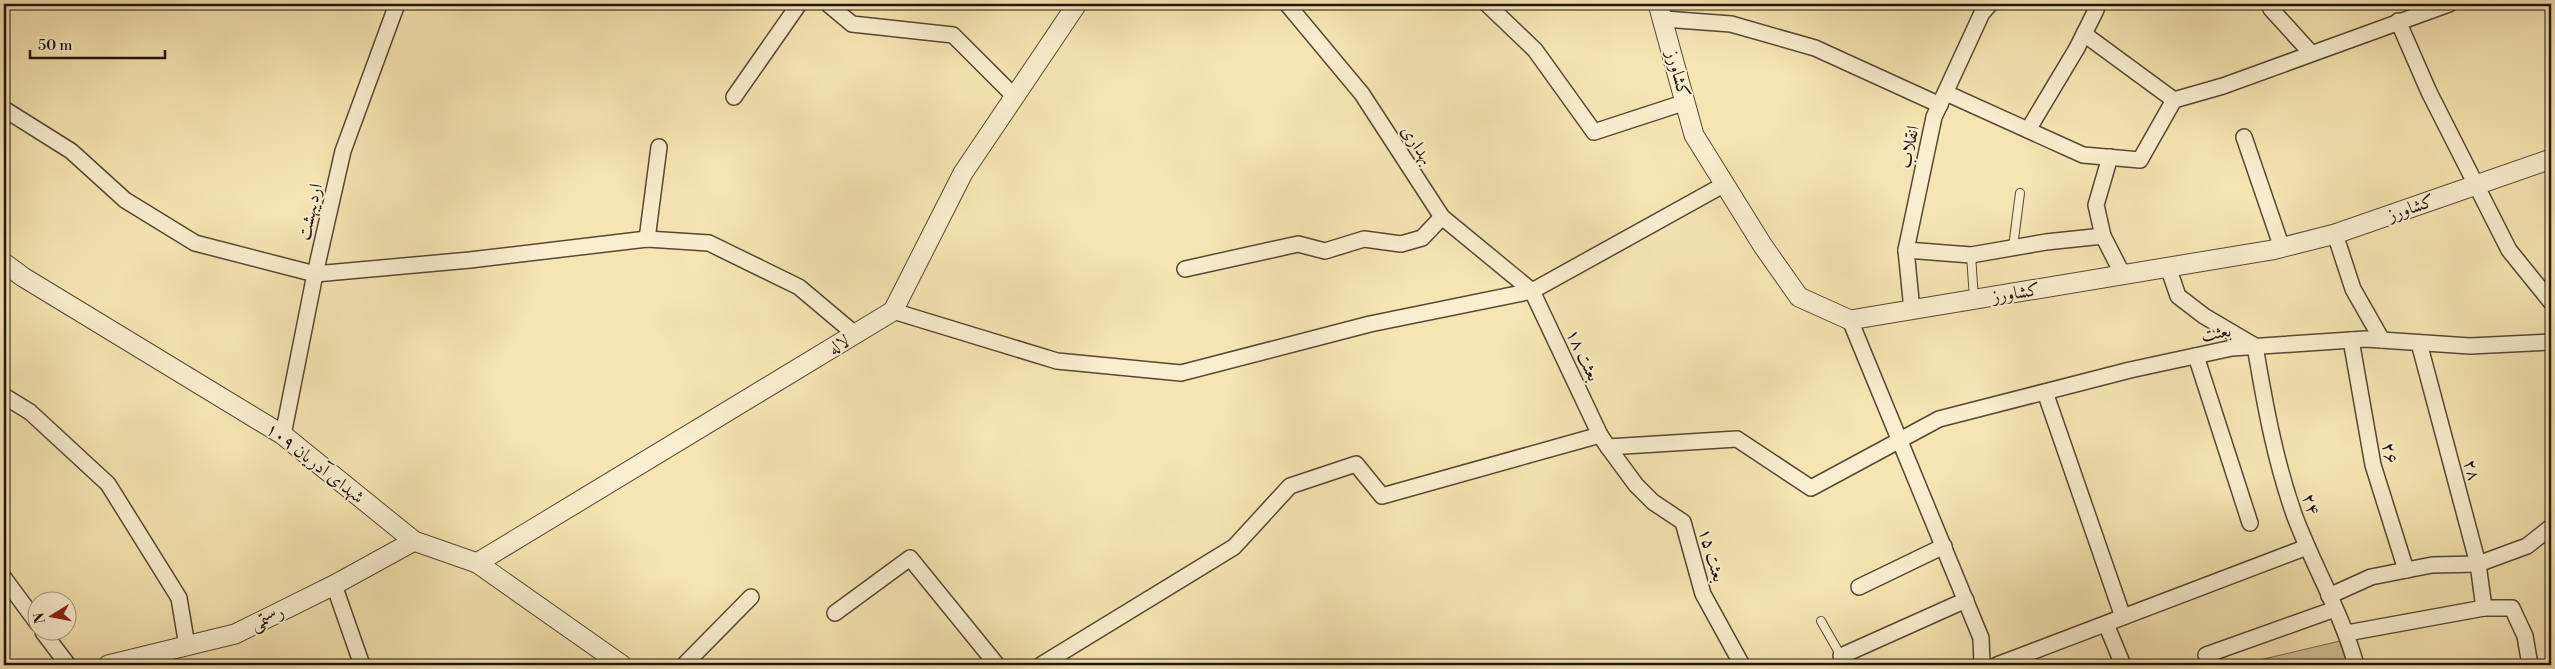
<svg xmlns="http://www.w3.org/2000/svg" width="2555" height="669" viewBox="0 0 2555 669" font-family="'Libre Bodoni',Amiri,serif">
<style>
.green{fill:#d2c196;stroke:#7a6a50}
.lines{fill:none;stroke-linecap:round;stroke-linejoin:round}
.service-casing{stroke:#564834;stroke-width:10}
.minor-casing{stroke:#564834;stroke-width:18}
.tertiary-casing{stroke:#564834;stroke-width:21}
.service{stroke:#f9eece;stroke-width:8}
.minor{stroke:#f9eece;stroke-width:15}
.tertiary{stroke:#f9eece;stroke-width:19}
.labels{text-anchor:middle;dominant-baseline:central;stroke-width:4;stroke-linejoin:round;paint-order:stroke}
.street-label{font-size:18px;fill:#21140a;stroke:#f9eece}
</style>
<rect width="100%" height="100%" fill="#f6e5b3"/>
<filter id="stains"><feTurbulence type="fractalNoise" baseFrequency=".004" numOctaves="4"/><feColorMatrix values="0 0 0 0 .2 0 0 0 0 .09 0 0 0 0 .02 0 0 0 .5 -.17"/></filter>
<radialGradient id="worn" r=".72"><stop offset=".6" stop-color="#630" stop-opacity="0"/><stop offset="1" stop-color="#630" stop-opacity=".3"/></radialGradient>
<path class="green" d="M2340 641 2348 665H2238Z"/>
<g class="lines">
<defs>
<g id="service">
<path d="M2013 247 2020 193"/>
<path d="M1971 255 1974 299"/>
<path d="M1821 621 1841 656 1850 665"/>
</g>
<g id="minor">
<path d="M828 4 852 24 953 35 1015 97"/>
<path d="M1287 4 1362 94 1442 217 1532 291 1600 435 1608 447 1737 439 1811 488 1939 419 2130 370 2232 348 2366 339 2470 346 2551 342"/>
<path d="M1487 4 1535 50 1594 132 1686 102"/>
<path d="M2270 4 2271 9 2311 53"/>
<path d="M1664 19 1731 24 1815 48 1940 105"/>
<path d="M2398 21 2429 92 2509 250 2551 302"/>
<path d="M2084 34 2174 100"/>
<path d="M1946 93 2083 155 2140 160 2174 100 2223 86 2449 4"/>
<path d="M734 97 799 4"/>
<path d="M4 109 71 151 125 200 195 243 315 274 470 260 647 239 709 243 799 287 856 335"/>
<path d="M2028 130 2077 48 2096 10 2092 4"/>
<path d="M2244 137 2282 248"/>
<path d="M2110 157 2096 205 2103 236 2123 275"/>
<path d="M2335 234 2353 289 2382 340"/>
<path d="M647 239 659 147"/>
<path d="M1906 250 1971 255 2046 242 2103 236"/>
<path d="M2168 267 2178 296 2204 316 2255 346C2265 405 2275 461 2295 517 2314 567 2342 614 2356 665"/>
<path d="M1185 269 1298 244 1325 251 1364 239 1401 244 1422 238 1442 217"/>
<path d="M1912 310 1906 250 1934 117 1982 13 1990 4"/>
<path d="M893 311 1057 361 1181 373 1370 324 1532 291 1725 184"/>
<path d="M1850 320 1981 638 1982 665"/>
<path d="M2351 340 2373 465 2406 570"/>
<path d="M2419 343 2478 564 2484 608"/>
<path d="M2196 356 2250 523"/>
<path d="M2045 392 2123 617"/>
<path d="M4 396 30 412 108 484 179 598 187 646"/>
<path d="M283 435 315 274 343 151 397 4"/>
<path d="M1608 447 1636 485 1653 502 1683 522 1703 594 1742 665"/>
<path d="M4 578 38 624"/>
<path d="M334 585 362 665"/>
<path d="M1859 587 1944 546"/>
<path d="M2329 596 2371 577 2432 565 2478 564 2527 546 2551 527"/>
<path d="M835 613 910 558 997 665"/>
<path d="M2106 624 2123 665"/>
<path d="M43 632 68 665"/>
<path d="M2347 633 2484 608H2512L2525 636 2530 665"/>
<path d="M2206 655 2335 609"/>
<path d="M1841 656 1966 600"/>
<path d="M684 665 751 597"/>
<path d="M1041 665 1234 547 1290 486 1356 464 1382 496 1600 435"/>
<path d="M1997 665 2307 547"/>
</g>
<g id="tertiary">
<path d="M1658 4 1694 135 1763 246 1799 297 1850 320 2272 250 2335 234 2551 159"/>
<path d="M4 263 23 277 283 435 414 541 477 563 622 665"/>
<path d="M477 563 893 311 963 173 1077 4"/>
<path d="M108 665 235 634 334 585 414 541"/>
</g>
</defs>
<use href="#service" class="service-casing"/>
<use href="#minor" class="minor-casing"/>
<use href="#tertiary" class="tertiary-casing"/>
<use href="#service" class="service"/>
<use href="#minor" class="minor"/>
<use href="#tertiary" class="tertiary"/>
</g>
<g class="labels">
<g class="street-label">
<text transform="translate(1678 74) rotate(75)">کشاورز</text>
<text transform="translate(1417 145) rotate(57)">بهداری</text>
<text transform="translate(1909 147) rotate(-78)">انقلاب</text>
<text transform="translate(2411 208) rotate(-19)">کشاورز</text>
<text transform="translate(310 212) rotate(-77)">اردیبهشت</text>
<text transform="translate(2016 293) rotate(-9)">کشاورز</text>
<text transform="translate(2216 333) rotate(-10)">بعثت</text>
<text transform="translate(839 345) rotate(-31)">لاله</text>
<text transform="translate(1583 355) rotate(65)">بعثت ۱۸</text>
<text transform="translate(2390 453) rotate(78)">۲۶</text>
<text transform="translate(315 463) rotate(38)">شهدای آدریان ۱۰۹</text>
<text transform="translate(2472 470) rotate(75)">۲۸</text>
<text transform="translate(2311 504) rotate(72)">۲۴</text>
<text transform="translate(1712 555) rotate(74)">بعثت ۱۵</text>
<text transform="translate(267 618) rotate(-26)">رستمی</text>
</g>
</g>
<rect width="2555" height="669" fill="none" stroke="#f6e5b3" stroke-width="20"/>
<rect x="5" y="5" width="2545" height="659" fill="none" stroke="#21140a" stroke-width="2.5"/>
<rect x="10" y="10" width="2535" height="649" fill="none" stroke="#21140a"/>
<g transform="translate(52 616) rotate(260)"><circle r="24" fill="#f9eece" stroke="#a39780"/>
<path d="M0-4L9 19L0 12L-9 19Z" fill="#8f2418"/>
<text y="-8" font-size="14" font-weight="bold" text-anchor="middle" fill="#21140a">N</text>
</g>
<path d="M30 50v8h135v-8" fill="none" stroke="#21140a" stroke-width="2.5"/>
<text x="38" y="50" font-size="15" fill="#21140a" stroke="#f9eece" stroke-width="4" paint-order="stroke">50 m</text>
<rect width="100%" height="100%" filter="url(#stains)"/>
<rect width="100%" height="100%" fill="url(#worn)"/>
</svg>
